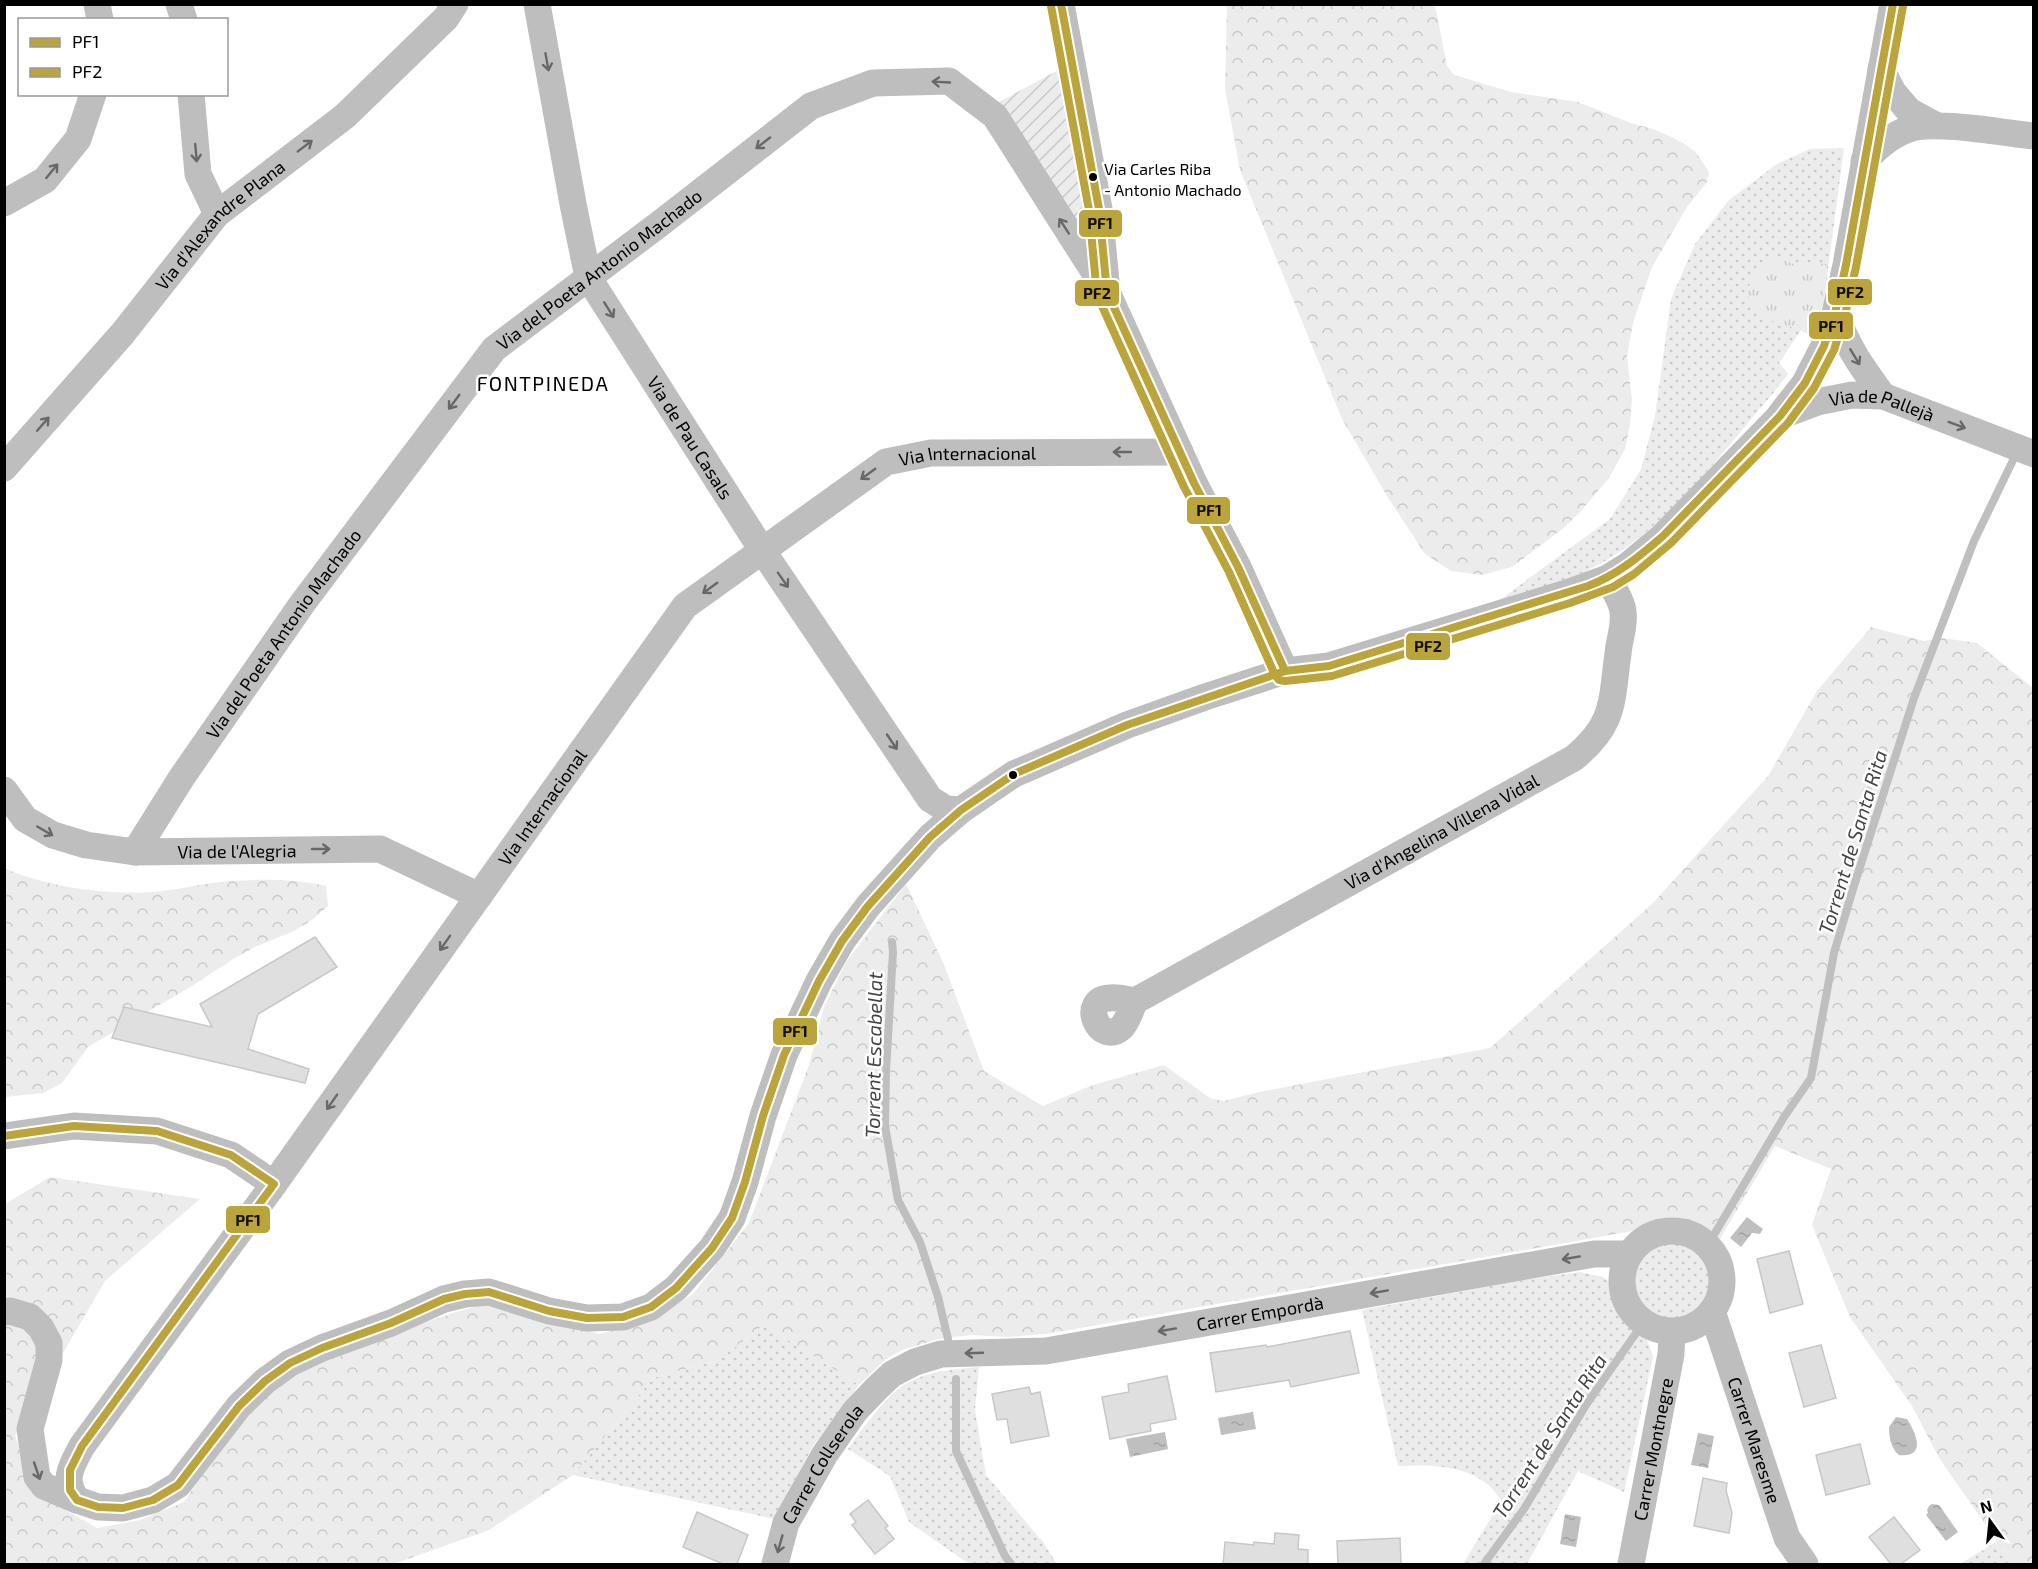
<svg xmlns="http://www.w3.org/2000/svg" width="2038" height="1569" viewBox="0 0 2038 1569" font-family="'Exo 2',sans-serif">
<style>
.grass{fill:url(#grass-dots)}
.forest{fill:url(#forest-crowns)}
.park{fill:url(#park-tufts)}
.garden{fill:url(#garden-furrows)}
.water{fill:url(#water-ripples)}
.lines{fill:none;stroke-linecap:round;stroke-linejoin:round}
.stream{stroke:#bfbfbf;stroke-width:8}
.building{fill:#dfdfdf;stroke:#c7c7c7;stroke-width:1.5}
.minor{stroke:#bebebe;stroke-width:27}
.bus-1-casing{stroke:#fff;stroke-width:12}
.bus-2-casing{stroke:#fff;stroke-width:12}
.bus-1{stroke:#bba43b;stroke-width:8}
.bus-2{stroke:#bba43b;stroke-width:8}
.oneway{stroke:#686868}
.bus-dot{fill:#000;stroke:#fff;stroke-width:2}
.labels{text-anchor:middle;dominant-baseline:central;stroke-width:5;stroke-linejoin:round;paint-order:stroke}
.bus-label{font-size:16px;fill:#000;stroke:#fff;text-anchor:start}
.street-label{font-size:18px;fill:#000;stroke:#fff}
.neighbourhood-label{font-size:20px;letter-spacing:1.5px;fill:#000;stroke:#fff}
.water-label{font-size:20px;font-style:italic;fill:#444;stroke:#fff}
.line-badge{stroke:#fff;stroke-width:2}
.pale-badge-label{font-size:16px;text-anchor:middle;font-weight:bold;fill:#111}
</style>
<defs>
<pattern id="grass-dots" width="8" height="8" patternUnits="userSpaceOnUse" patternTransform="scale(1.5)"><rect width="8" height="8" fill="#ececec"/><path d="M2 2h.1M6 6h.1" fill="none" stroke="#c9c9c9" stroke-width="1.8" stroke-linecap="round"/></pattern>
<pattern id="forest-crowns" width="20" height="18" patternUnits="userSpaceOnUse" patternTransform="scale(1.5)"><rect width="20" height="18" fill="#ececec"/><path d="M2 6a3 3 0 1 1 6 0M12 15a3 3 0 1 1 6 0" fill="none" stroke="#c9c9c9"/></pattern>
<pattern id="park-tufts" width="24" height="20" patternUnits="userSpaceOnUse" patternTransform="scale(1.5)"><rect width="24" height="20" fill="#ececec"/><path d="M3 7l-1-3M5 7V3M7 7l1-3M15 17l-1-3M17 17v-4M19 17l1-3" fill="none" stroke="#c9c9c9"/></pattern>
<pattern id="garden-furrows" width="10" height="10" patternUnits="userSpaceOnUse" patternTransform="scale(1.5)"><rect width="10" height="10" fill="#ececec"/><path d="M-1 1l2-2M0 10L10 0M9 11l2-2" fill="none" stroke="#c9c9c9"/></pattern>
<pattern id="water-ripples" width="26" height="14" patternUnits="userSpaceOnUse" patternTransform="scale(1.5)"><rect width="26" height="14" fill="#bfbfbf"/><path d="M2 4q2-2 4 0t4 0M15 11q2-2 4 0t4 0" fill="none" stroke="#a2a2a2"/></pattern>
</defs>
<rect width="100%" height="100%" fill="#fff"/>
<g class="grass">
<path d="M1844 148 1824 300 1811 336 1801 330 1779 363 1788 374 1775 391C1724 450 1666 530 1596 566 1567 582 1532 589 1501 599L1610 519 1641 469 1655 416 1671 299 1695 244 1729 200 1777 164 1810 149Z"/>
<circle cx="1672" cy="1282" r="40"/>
<path d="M1580 1272 1603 1277 1612 1284 1624 1314 1646 1337 1653 1357 1624 1492 1578 1471 1527 1564H1463L1501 1501C1482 1465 1434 1464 1398 1466L1362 1310 1523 1280Z"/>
<path d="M764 1325 859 1385 813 1446 774 1519 573 1475 653 1378 718 1360Z"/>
<path d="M979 1367 975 1410 986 1475 1043 1542 1057 1564H969L909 1522 890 1476 848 1449C861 1430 888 1394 907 1383 928 1371 955 1369 979 1367Z"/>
<path d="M1997 1541 2016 1564H1960Z"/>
</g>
<g class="forest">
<path d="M1227 5H1435L1447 66 1454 75 1511 92 1578 102 1631 123 1653 129 1676 139 1695 151 1709 172 1707 182 1687 207 1652 267 1633 323 1627 356 1632 400 1630 425 1625 449 1609 478 1580 512 1565 527 1512 567 1482 575 1451 571 1425 554 1387 496 1342 419 1240 170 1225 89Z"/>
<path d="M1871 627 1924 641 1942 638 1977 643 2033 688V1564H2016L1997 1541 1939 1458 1912 1406 1850 1317 1812 1225 1831 1169 1775 1146 1717 1244C1702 1212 1659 1225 1633 1231L1046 1334 1007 1337 972 1335 939 1339 902 1350 885 1360 859 1385 764 1325 718 1360 653 1378 573 1475 489 1530 394 1564H5V1204L50 1177 200 1199 105 1281 15 1435 34 1492 97 1528 140 1520 184 1502 265 1381 350 1347 456 1312 500 1300 599 1334 646 1322 693 1294 749 1223 809 1065 824 1007 846 962 906 884 943 962 984 1071 1043 1106 1093 1085 1164 1065 1210 1098 1223 1101 1259 1092 1490 1048 1652 904 1768 776 1817 691Z"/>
<path d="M4 868C46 887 107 895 153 892 178 890 204 883 230 881 262 879 294 879 326 886L328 906 312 920 294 931 255 947 235 958 192 986 88 1047 62 1083 43 1093 5 1097Z"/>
</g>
<path class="park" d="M1771 257H1783C1798 272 1810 262 1827 264L1824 300 1811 336C1789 321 1741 324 1749 286 1751 273 1761 264 1771 257Z"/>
<path class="garden" d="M1064 67 1091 227 1085 233 1078 225 1042 164 997 103Z"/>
<g class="water">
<path d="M1747 1217 1763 1229 1760 1234 1752 1233 1741 1247 1730 1238Z"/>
<path d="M1253 1412 1256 1429 1221 1435 1218 1418Z"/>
<path d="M1896 1417 1907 1419C1916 1433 1927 1458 1899 1455 1891 1449 1889 1437 1889 1427Z"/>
<path d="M1165 1432 1168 1449 1130 1457 1126 1439Z"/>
<path d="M1698 1433 1714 1436 1708 1468 1691 1465Z"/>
<path d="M1932 1504 1939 1505 1958 1532 1946 1541 1926 1515 1928 1513 1927 1510 1929 1506Z"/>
<path d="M1565 1514 1581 1517 1576 1547 1560 1544Z"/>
</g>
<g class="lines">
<g class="stream">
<path d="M892 942 893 952 886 1071 885 1126 898 1200 920 1242 938 1297 948 1339"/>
<path d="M1715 1233 1784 1117 1811 1078 1834 953 1853 889 1914 698 1974 541 2016 454"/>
<path d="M956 1379V1451L1005 1556 1011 1564"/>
<path d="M1484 1564 1524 1509 1586 1405 1641 1326"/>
</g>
</g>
<g class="building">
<path d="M315 937 337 967 258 1014 248 1049 309 1069 305 1083 112 1038 124 1007 212 1027 200 1004Z"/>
<path d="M1789 1251 1803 1304 1770 1313 1757 1259Z"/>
<path d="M1350 1331 1359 1373 1291 1387 1289 1380 1216 1392 1210 1353 1266 1345 1267 1347Z"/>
<path d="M1821 1345 1836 1398 1804 1407 1789 1353Z"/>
<path d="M1167 1376 1176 1419 1150 1424 1151 1431 1110 1439 1102 1397 1129 1392 1128 1384Z"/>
<path d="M1029 1387 1031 1394 1040 1392 1049 1436 1011 1443 1007 1419 997 1420 992 1394Z"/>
<path d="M1860 1444 1870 1484 1826 1495 1816 1455Z"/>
<path d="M1703 1478 1727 1483 1726 1490 1732 1513 1729 1533 1694 1526Z"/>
<path d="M868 1500 888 1526 885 1528 894 1539 875 1554 852 1525 856 1522 850 1514Z"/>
<path d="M697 1512 748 1535 737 1564H723L683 1547Z"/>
<path d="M1894 1517 1920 1550 1901 1564H1891L1869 1537Z"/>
<path d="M1275 1533 1299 1535 1298 1549 1308 1550V1564H1223L1225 1542 1254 1545V1542L1274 1544Z"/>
<path d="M1400 1538 1401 1564H1338L1337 1541Z"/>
</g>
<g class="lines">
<g class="minor">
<path d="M97 4 100 20"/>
<path d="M179 4 184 20"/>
<path id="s1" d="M537 4 573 204 588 277 762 550 930 799 946 809 961 810"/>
<path d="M1061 4 1099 209 1107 292 1194 483 1238 567 1285 671"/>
<path d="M1881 69 1893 92 1909 111 1935 125"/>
<path d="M191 94 198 174 217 214"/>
<path d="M1864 161C1878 147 1891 135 1909 129 1934 120 2004 133 2034 136"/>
<path d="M4 203 45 180 78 139 93 94"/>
<path d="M1835 313C1848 348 1861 366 1883 396"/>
<path d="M1780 415 1805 383 1824 346 1835 313 1846 265 1893 4"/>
<path id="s2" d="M4 468 123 333 217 214 345 116 446 18 455 4"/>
<path id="s3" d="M4 790 25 819 53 835 86 845 135 852 380 849 479 896"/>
<path id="s4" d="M135 852 182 777 302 604 494 349 662 222 811 106 873 83 949 81 995 116 1107 292"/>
<path id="s5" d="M1135 1001C1131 1009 1128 1020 1122 1027 1099 1048 1078 998 1111 998 1118 997 1127 1000 1135 1001L1574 758C1616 723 1611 702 1618 654 1619 639 1625 627 1623 612 1622 601 1613 588 1608 578"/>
<path d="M4 1136 74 1126 157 1131 231 1155 274 1184"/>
<circle cx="1672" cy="1281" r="50"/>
<path id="s6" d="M1712 1311 1787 1538 1805 1564"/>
<path id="s7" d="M4 1312 10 1311 30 1317 41 1328 49 1343V1360L30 1429 37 1477 44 1486 77 1500 98 1507 123 1508 153 1500 178 1485 239 1406 265 1381 290 1363 322 1348 391 1323 444 1299 465 1294 489 1292 549 1311 587 1318 623 1317 651 1307 676 1288 712 1248 732 1218 745 1182 763 1116 784 1055 819 981 842 941 868 906 930 837 961 810 1014 774 1127 725 1205 697 1285 671 1329 666 1567 593 1608 578 1627 566 1663 536 1780 416 1817 402 1852 395 1883 396 2034 454"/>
<path id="s8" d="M77 1500C62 1479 71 1467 82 1446L274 1184 685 606 886 462 931 453 1180 452"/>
<path id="s9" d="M775 1564 786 1523 825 1454 855 1411 877 1388 892 1374 915 1362 941 1354 1046 1351 1594 1254H1630"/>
<path id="s10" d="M1631 1564 1671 1354 1672 1332"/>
</g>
<defs>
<g id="bus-1">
<path d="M1061 4 1099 209 1107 292 1194 483 1238 567 1285 671"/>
<path d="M4 1136 74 1126 157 1131 231 1155 274 1184 82 1446 70 1470V1490L77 1500 98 1507 123 1508 153 1500 178 1485 239 1406 265 1381 290 1363 322 1348 391 1323 444 1299 465 1294 489 1292 549 1311 587 1318 623 1317 651 1307 676 1288 712 1248 732 1218 745 1182 763 1116 784 1055 819 981 842 941 868 906 930 837 961 810 1014 774 1127 725 1285 671 1329 666 1588 586C1617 575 1640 556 1663 536L1780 416 1805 383 1824 346 1835 313 1846 265 1893 4"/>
</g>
<path id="bus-2" d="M1051 6 1089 210 1097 295 1184 487 1229 572 1275 675 1279 680 1285 681 1332 676 1570 603 1613 587 1634 574 1671 543 1788 423 1814 388 1834 350 1845 315 1856 267 1903 6"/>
</defs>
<use href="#bus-1" class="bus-1-casing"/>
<use href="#bus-2" class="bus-2-casing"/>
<use href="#bus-1" class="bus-1"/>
<use href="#bus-2" class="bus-2"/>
</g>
<defs><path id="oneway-shaft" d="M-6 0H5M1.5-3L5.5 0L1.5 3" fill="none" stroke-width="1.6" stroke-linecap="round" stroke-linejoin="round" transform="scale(1.5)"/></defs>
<g class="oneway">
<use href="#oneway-shaft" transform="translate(547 62) rotate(80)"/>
<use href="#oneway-shaft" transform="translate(941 82) rotate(-177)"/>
<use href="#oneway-shaft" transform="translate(763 143) rotate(142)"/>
<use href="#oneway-shaft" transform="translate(305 146) rotate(-37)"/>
<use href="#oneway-shaft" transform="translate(196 153) rotate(85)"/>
<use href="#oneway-shaft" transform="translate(52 171) rotate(-51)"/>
<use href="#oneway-shaft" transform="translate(1064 226) rotate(-123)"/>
<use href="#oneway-shaft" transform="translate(609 310) rotate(58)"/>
<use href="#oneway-shaft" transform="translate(1855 357) rotate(59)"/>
<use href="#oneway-shaft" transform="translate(454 402) rotate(127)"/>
<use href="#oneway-shaft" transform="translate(43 424) rotate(-49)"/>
<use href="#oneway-shaft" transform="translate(1957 425) rotate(20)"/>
<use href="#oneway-shaft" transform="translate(1122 452) rotate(180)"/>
<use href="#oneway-shaft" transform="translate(868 474) rotate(144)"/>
<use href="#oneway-shaft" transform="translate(783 580) rotate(55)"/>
<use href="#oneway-shaft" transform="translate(710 588) rotate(144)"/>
<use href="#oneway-shaft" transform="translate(892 742) rotate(56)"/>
<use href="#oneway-shaft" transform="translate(45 831) rotate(30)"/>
<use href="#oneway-shaft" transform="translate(321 849)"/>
<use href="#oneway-shaft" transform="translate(445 943) rotate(125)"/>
<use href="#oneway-shaft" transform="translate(332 1102) rotate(125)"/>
<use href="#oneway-shaft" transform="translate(1571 1258) rotate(170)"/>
<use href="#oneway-shaft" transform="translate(1379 1292) rotate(170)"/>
<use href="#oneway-shaft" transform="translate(1167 1330) rotate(170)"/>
<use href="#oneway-shaft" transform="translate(974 1353) rotate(178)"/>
<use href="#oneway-shaft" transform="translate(37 1471) rotate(71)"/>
<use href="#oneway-shaft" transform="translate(780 1544) rotate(106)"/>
</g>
<g class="bus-dot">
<circle cx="1093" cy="177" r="5"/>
<circle cx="1013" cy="775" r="5"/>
</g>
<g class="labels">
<g class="bus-label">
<text x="1104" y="168">Via Carles Riba<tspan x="1104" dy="21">- Antonio Machado</tspan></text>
</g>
<g class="street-label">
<text stroke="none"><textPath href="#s2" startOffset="326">Via d'Alexandre Plana</textPath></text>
<text stroke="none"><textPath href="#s4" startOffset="750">Via del Poeta Antonio Machado</textPath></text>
<text stroke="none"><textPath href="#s7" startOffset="2530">Via de Pallejà</textPath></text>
<text stroke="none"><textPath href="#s1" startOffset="468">Via de Pau Casals</textPath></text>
<text stroke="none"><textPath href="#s8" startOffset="1422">Via Internacional</textPath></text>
<text stroke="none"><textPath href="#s4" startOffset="264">Via del Poeta Antonio Machado</textPath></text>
<text stroke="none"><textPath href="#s8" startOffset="846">Via Internacional</textPath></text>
<text stroke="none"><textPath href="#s5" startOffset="470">Via d'Angelina Villena Vidal</textPath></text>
<text stroke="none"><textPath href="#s3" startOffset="254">Via de l'Alegria</textPath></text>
<text stroke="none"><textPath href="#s9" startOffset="602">Carrer Empordà</textPath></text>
<text stroke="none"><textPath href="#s6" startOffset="136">Carrer Maresme</textPath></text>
<text stroke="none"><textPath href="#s10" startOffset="117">Carrer Montnegre</textPath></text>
<text stroke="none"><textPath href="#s9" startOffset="112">Carrer Collserola</textPath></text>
</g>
<g class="neighbourhood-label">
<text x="543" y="383">FONTPINEDA</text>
</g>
<g class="water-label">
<text transform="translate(1852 842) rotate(-73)">Torrent de Santa Rita</text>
<text transform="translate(873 1055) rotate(-89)">Torrent Escabellat</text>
<text transform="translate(1549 1436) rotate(-57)">Torrent de Santa Rita</text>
</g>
</g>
<g class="line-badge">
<rect x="1078" y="209" width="45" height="29" rx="6" fill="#bba43b"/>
<rect x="1827" y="278" width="46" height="28" rx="6" fill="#bba43b"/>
<rect x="1074" y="279" width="46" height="28" rx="6" fill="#bba43b"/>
<rect x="1808" y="311" width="46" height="29" rx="6" fill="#bba43b"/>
<rect x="1186" y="496" width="45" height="29" rx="6" fill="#bba43b"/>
<rect x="1405" y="632" width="46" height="29" rx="6" fill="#bba43b"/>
<rect x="772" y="1017" width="46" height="29" rx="6" fill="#bba43b"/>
<rect x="225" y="1205" width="46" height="29" rx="6" fill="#bba43b"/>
</g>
<g class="pale-badge-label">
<text x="1100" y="229">PF1</text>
<text x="1850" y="298">PF2</text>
<text x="1097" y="299">PF2</text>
<text x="1831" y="332">PF1</text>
<text x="1209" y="516">PF1</text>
<text x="1428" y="652">PF2</text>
<text x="795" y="1037">PF1</text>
<text x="248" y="1226">PF1</text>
</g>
<rect width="2038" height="1569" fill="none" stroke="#000000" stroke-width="12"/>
<rect x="18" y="18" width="210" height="78" fill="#ffffff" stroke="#999999" stroke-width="1.5"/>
<rect x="30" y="38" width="30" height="9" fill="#bba43b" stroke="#999999" stroke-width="1.5"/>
<text x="72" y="48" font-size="18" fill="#000000">PF1</text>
<rect x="30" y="68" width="30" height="9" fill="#bba43b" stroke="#999999" stroke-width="1.5"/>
<text x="72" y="78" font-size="18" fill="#000000">PF2</text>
<g transform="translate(1990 1521) rotate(345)" stroke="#ffffff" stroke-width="4.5" paint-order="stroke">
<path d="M0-4.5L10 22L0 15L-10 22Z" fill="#000000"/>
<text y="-9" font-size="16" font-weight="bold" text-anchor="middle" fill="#000000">N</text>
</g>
</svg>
